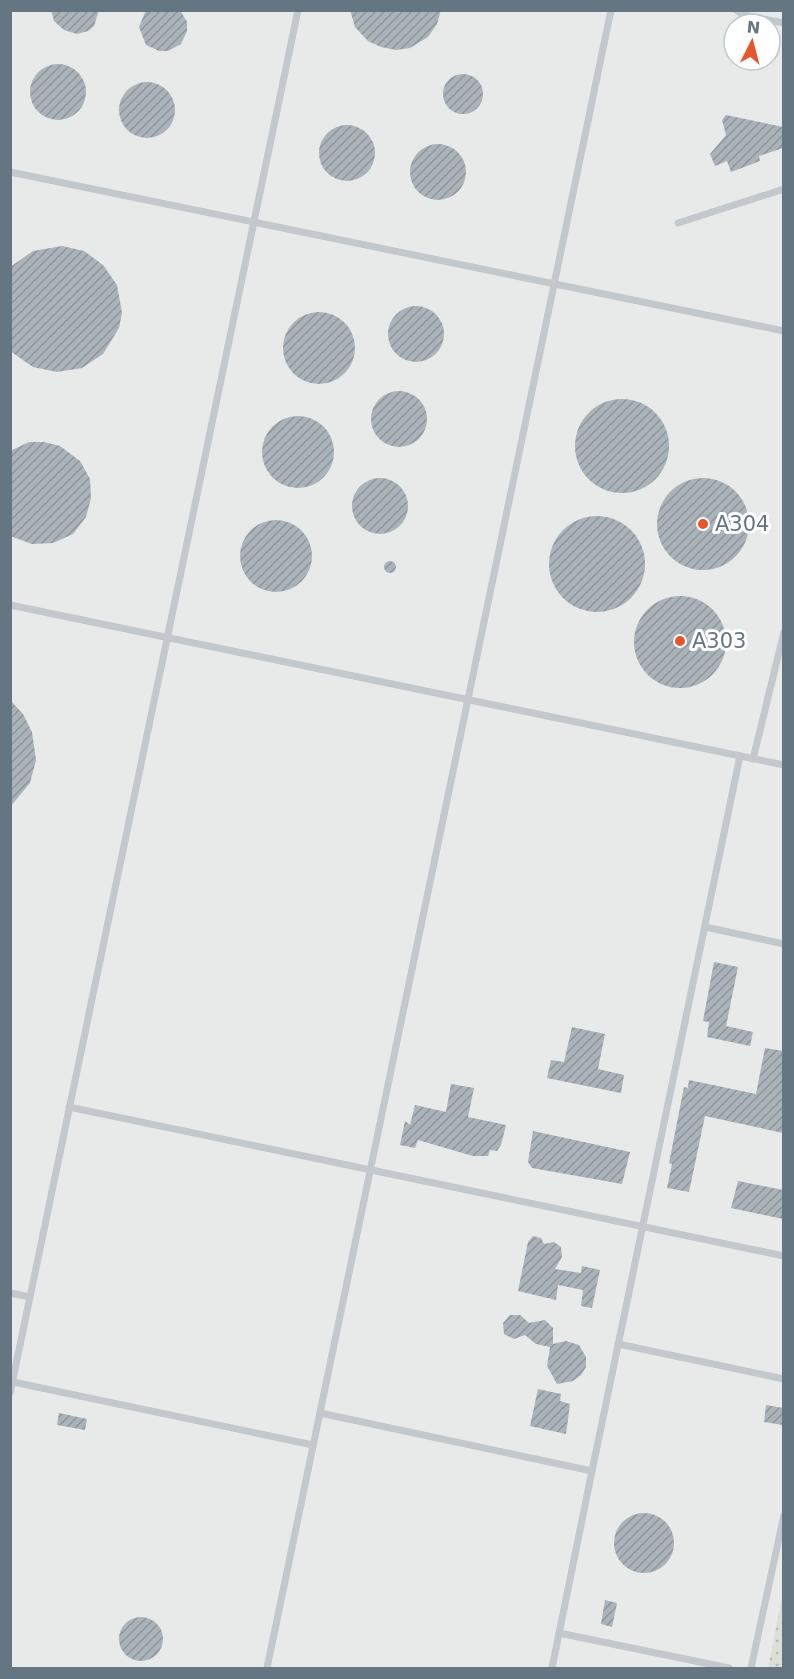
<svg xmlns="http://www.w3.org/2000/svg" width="794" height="1679" viewBox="0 0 794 1679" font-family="'DejaVu Sans',sans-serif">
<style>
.built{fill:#e8e9e9;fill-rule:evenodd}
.grass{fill:url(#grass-dots)}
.building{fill:url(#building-hatch)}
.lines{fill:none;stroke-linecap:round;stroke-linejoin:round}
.service{stroke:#c3c8cc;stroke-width:7}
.poi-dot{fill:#e4572e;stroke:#fff;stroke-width:2}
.labels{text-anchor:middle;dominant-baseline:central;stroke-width:6;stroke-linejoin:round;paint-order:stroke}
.poi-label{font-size:21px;fill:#657683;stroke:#fff;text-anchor:start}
</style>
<defs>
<pattern id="grass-dots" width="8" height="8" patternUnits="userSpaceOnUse" patternTransform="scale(1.5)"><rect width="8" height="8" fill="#dadfd7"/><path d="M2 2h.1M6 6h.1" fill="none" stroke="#b4b9b4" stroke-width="1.8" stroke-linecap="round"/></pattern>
<pattern id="building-hatch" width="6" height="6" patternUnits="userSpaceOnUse" patternTransform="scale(1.5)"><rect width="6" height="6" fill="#aab3b9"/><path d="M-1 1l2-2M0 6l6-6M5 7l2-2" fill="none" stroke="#8e969c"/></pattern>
</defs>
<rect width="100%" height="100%" fill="#fafaf8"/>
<path class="built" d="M11 11H783L784 1592 768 1668H11ZM734 24H770V60H734Z"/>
<path class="grass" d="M783 1592V1668H768Z"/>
<g class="building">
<path d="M51 10H99L94 26 88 31 77 34 64 30 54 21Z"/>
<path d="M146 10H180L187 22V31L181 44 168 51H159L146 45 139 27Z"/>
<path d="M350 10H441L437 24 428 37 410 48 396 50 381 47 368 41 355 27Z"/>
<circle cx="58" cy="92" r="28"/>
<circle cx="463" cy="94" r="20"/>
<circle cx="147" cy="110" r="28"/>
<path d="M726 115 783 127V148L759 156 760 161 731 172 727 161 715 166 710 154 726 135 722 120Z"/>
<circle cx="347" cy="153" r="28"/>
<circle cx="438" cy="172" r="28"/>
<path d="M62 246 84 251 103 265 117 285 122 313 119 328 103 354 82 368 57 372 33 367 10 351V267L33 251Z"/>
<circle cx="416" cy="334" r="28"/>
<circle cx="319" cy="348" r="36"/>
<circle cx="399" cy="419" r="28"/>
<circle cx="622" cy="446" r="47"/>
<circle cx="298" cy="452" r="36"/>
<path d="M29 442H44L60 446 80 461 90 479 91 498 86 517 73 534 53 543 32 544 10 536V451Z"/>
<circle cx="380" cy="506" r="28"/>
<circle cx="703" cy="524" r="46"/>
<circle cx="597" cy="564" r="48"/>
<circle cx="276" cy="556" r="36"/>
<circle cx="390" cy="567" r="6"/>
<circle cx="680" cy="642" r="46"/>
<path d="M10 700 23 714 32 732 36 760 30 783 10 807Z"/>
<path d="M714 962 738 967 726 1026 753 1032 750 1046 707 1037 709 1022 703 1021Z"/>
<path d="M572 1027 605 1034 598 1069 624 1075 621 1093 547 1078 551 1060 564 1062Z"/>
<path d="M765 1048 783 1051V1133L705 1116 689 1192 667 1188 672 1164 669 1163 684 1087 688 1088 689 1080 756 1094Z"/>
<path d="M451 1084 474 1088 468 1117 506 1125 501 1145 497 1151 490 1150 488 1156H473L418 1140 415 1148 400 1145 405 1121 410 1125 415 1105 446 1112Z"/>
<path d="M533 1131 630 1152 622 1184 532 1168 528 1162Z"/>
<path d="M738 1181 783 1190V1219L731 1208Z"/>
<path d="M533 1236 541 1238 544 1244 554 1242 561 1247 562 1257 555 1269 581 1273 582 1266 600 1270 592 1308 581 1306 583 1290 558 1285 556 1300 518 1291 528 1242Z"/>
<path d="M510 1315H520L529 1323 545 1320 553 1328V1344L566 1341 579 1345 586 1357V1367L581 1375 573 1381 557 1384 547 1366 550 1347 536 1344 525 1335 514 1339 504 1334 503 1323Z"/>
<path d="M538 1389 561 1394 560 1401 570 1404 566 1434 530 1426Z"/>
<path d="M766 1405 783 1408V1425L764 1422Z"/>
<path d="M59 1413 87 1419 85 1430 57 1425Z"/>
<circle cx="644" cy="1543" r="30"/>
<path d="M605 1600 617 1603 612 1627 601 1624Z"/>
<circle cx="141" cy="1639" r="22"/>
</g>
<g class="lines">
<g class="service">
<path d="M736 10 743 15 784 23"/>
<path d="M10 172 784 331"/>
<path d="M678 223 784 189"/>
<path d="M10 605 784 765"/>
<path d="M753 759 784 632"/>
<path d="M705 927 784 944"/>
<path d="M69 1107 784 1256"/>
<path d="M10 1293 30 1297"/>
<path d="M618 1344 784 1379"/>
<path d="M13 1382 313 1445"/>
<path d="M10 1393 298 10"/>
<path d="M320 1413 592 1471 552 1668"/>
<path d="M592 1471 740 756"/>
<path d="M559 1633 729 1668"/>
<path d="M267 1668 611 10"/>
<path d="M751 1668 784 1515"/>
</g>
</g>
<g class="poi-dot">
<circle cx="703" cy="524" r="6"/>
<circle cx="680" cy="641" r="6"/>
</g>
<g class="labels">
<g class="poi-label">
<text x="715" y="524">A304</text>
<text x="692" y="641">A303</text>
</g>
</g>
<rect width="794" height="1679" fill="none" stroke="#657683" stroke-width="24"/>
<g transform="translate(752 42) rotate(6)"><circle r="28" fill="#ffffff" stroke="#c1c8cd" stroke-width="1.5"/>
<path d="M0-4.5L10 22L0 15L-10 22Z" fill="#e4572e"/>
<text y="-9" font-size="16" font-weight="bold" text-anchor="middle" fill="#657683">N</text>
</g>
</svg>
